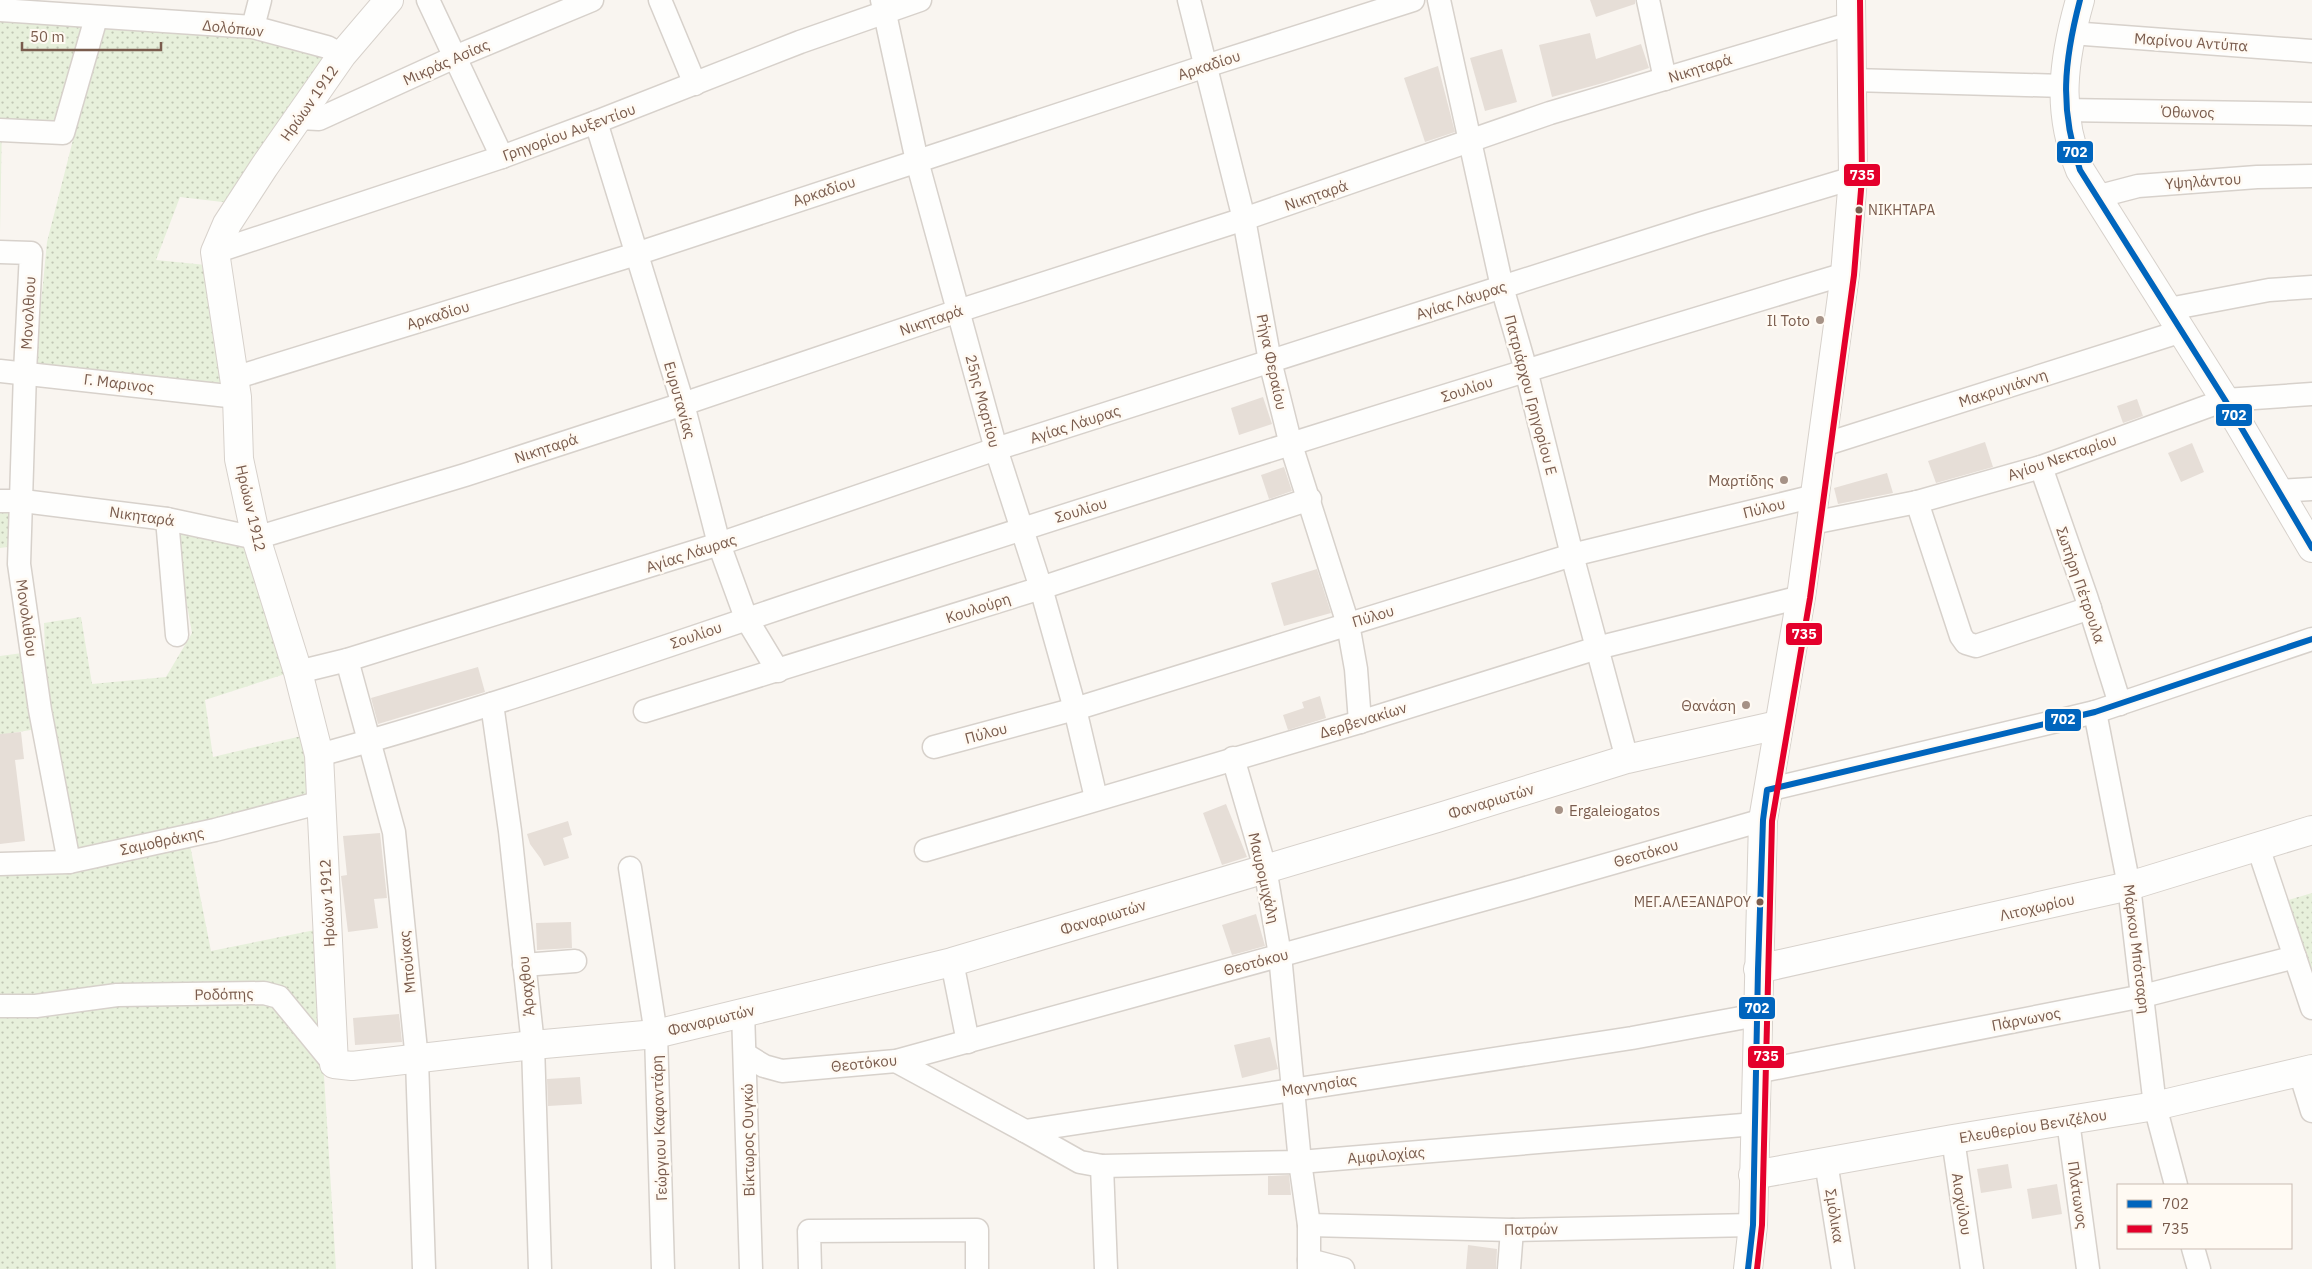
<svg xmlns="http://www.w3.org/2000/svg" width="2312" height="1269" viewBox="0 0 2312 1269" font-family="'IBM Plex Sans',sans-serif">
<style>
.grass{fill:url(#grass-dots)}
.building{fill:#e6ded7}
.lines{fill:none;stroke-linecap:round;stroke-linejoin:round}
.minor-casing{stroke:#d7d1cb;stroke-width:25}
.tertiary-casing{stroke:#d7d1cb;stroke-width:30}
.minor{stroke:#fefefd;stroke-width:22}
.tertiary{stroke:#fefefd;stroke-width:28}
.bus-1-casing{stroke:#fffaf3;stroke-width:10}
.bus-2-casing{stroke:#fffaf3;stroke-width:10}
.bus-1{stroke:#0065bd;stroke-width:6}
.bus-2{stroke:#e4002b;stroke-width:6}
.bus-dot{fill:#7a5c4d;stroke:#fffaf3;stroke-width:2}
.poi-dot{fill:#a69286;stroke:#fffaf3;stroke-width:2}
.labels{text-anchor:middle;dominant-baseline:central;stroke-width:5;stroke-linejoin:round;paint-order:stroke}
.bus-label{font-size:14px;fill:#7a5c4d;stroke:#fffaf3;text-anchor:start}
.street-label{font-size:15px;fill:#7a5c4d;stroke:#fffaf3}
.poi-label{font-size:15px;fill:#7a5c4d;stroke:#fffaf3;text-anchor:end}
.line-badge{stroke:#fffaf3;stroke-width:2}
.badge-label{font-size:14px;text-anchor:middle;font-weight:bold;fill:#fff}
</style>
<defs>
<pattern id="grass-dots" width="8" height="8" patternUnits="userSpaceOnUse" patternTransform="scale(1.25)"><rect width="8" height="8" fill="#e7f0db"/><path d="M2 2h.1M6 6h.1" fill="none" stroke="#c0c6b4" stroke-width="1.8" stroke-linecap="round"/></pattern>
</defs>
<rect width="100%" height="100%" fill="#f9f5f0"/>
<g class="grass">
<path d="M0 18 249 35 327 58 231 203 180 197 156 260 206 265 231 388 35 367 47 242 76 128 2 123 0 233Z"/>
<path d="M0 509H14L15 546 0 548Z"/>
<path d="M173 527 251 547 285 674 205 700 213 757 306 735 314 793 187 830 211 951 315 930 336 1269H0V869H73L55 726 0 735V656L45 650 44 623 81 617 92 684 166 677 192 633Z"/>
<path d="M2312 893V990L2282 902Z"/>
</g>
<g class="building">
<path d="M1590 0H1635V4L1596 17Z"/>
<path d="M1590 33 1596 59 1641 44 1649 68 1603 83 1552 97 1539 45Z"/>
<path d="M1502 49 1517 102 1485 111 1470 58Z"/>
<path d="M1438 66 1455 132 1425 142 1404 78Z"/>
<path d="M1263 397 1272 424 1239 435 1231 408Z"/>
<path d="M2137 399 2143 416 2123 423 2117 406Z"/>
<path d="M1985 442 1993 467 1936 483 1928 461Z"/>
<path d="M2192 443 2204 472 2181 482 2168 453Z"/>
<path d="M1284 467 1292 491 1269 499 1261 475Z"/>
<path d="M1887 473 1893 493 1838 504 1834 488Z"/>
<path d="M1317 569 1331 613 1284 626 1271 583Z"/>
<path d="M478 667 485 692 378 724 371 698Z"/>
<path d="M1320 696 1326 718 1288 730 1283 715 1304 708 1302 702Z"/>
<path d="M21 732 24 759 15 760 25 841 0 844V734Z"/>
<path d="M1226 804 1247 857 1222 865 1203 813Z"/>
<path d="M568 821 572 835 563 838 569 858 544 866 541 859 530 844 527 834Z"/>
<path d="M380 833 387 898 374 899 378 928 348 932 341 876 347 875 343 836Z"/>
<path d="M1256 914 1265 946 1232 955 1222 925Z"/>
<path d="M571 922 572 948 537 950 536 923Z"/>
<path d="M399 1014 402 1042 355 1045 353 1018Z"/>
<path d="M1270 1037 1278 1069 1242 1078 1234 1045Z"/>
<path d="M580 1077 582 1104 548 1106 547 1079Z"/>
<path d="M2008 1164 2012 1188 1981 1193 1977 1169Z"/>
<path d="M1289 1175 1291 1195H1268V1176Z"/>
<path d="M2057 1184 2062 1214 2032 1219 2027 1189Z"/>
<path d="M1468 1245 1497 1249 1496 1269H1466Z"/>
</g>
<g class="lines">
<defs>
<g id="minor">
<path d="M428 0 502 157"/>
<path d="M660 0 695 84"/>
<path d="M882 0 917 161 996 449 1041 588 1075 709 1096 798"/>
<path d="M1189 0 1244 219 1270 361 1291 445 1348 624 1356 669 1360 722"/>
<path d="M1439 0 1502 287 1526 370 1572 555 1627 759"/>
<path d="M1648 0 1665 79"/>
<path d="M0 10 253 27 327 47 342 55"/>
<path d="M253 27 260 0"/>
<path d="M2071 33 2312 51"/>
<path d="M1853 80 2063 86"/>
<path d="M2064 110 2312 114"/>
<path d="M299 118 319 119 455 57 592 0"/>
<path d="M596 122 683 404 719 544 746 618 778 671"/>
<path d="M0 130 63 133 96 18"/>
<path d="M2096 197 2138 186 2257 177 2312 176"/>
<path d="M0 252 31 253 25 372 19 564 40 710 69 862"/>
<path d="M215 252 502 157 596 122 800 42 920 0"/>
<path d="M2169 309 2269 290 2312 287"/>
<path d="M0 371 237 397"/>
<path d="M234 378 636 254 1206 66 1413 0"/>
<path d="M1823 445 2182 331"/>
<path d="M2041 467 2086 596 2120 704"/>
<path d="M2278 491 2312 489"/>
<path d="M0 501H23L167 519 256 538 465 475 683 404 958 311 1244 219 1550 113 1852 23"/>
<path d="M1917 502 1961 636 1966 643 1976 646 2090 608"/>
<path d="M167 519 177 635"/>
<path d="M1812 523 1917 502 2041 467 2225 400 2312 394"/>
<path d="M347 660 394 832 417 1060 424 1269"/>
<path d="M298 672 347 660 719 544 996 449 1502 287 1703 223 1853 178"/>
<path d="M492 704 510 831 533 1045 540 1269"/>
<path d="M645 711 1041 588 1310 499"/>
<path d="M2095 712 2129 886 2155 1106 2176 1185"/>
<path d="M934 747 1075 709 1572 555 1815 496"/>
<path d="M319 755C511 703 697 634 886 573 1204 470 1524 370 1845 274"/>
<path d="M1233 758 1265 868 1280 955 1300 1162 1309 1225V1269"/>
<path d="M1767 790 2095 712 2312 639"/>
<path d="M2258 847 2312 1008"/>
<path d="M926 850 1360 722 1597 648 1801 597"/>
<path d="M0 864 69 862 215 830 322 802"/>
<path d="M630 868 656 1034 663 1269"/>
<path d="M952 962 968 1042"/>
<path d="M524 965 575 961"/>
<path d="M0 1006H36L117 995 264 993 279 997 334 1064"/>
<path d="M743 1011 751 1269"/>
<path d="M746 1055 764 1066 782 1071 896 1061 1522 889 1763 820"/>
<path d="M896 1061 1025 1131 1632 1038 1757 1015"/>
<path d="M1756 1072 2143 996 2295 957"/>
<path d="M2300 1072 2312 1111"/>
<path d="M2068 1121 2088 1269"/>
<path d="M1025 1131 1080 1162 1102 1166 1300 1162 1755 1124"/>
<path d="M1953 1139 1972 1269"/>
<path d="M1826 1162 1843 1269"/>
<path d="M1102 1166 1106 1269"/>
<path d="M1309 1225 1512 1230 1753 1225"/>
<path d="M2193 1248 2199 1269"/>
<path d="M1309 1260 1343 1269"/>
<path d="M810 1269 809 1231 977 1230V1269"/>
<path d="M1509 1269 1512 1230"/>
</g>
<g id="tertiary">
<path d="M389 0 342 55 264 167 227 224 215 252 237 397 239 459 256 538 298 672 319 755 334 1064 352 1066 533 1045 656 1034 952 962 1437 818 1627 759 1778 725"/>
<path d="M2080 0C2063 60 2056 111 2080 170L2225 400 2312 548"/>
<path d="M1758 969 2129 886 2312 830"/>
<path d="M1753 1175 1953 1139 2155 1106 2312 1069"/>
<path d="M1748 1269 1753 1225 1763 820 1801 597 1845 274 1853 178 1851 0"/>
</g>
</defs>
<use href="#minor" class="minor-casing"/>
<use href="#tertiary" class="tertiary-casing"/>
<use href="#minor" class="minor"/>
<use href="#tertiary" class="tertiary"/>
<defs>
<g id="bus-1">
<path d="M2080 0C2064 61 2059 109 2080 170L2225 400 2312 548"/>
<path d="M1748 1269 1753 1225 1758 969 1763 820 1767 790 2095 712 2312 639"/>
</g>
<path id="bus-2" d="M1757 1269 1762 1225 1772 821 1810 598 1854 275 1862 178 1860 0"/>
</defs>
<use href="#bus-1" class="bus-1-casing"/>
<use href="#bus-2" class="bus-2-casing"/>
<use href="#bus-1" class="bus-1"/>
<use href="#bus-2" class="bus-2"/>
</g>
<g class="bus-dot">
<circle cx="1859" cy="210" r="4.5"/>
<circle cx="1760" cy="902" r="4.5"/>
</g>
<g class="poi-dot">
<circle cx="1820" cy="320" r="5"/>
<circle cx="1784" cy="480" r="5"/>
<circle cx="1746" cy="705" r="5"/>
<circle cx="1559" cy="810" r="5"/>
</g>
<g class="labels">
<g class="bus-label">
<text x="1868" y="210">ΝΙΚΗΤΑΡΑ</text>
<text x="1751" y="902" text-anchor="end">ΜΕΓ.ΑΛΕΞΑΝΔΡΟΥ</text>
</g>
<g class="street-label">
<text transform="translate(233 28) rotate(6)">Δολόπων</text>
<text transform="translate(2191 42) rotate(4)">Μαρίνου Αντύπα</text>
<text transform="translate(446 62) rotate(-24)">Μικράς Ασίας</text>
<text transform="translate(1209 65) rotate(-18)">Αρκαδίου</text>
<text transform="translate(1700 68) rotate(-17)">Νικηταρά</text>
<text transform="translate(309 103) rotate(-55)">Ηρώων 1912</text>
<text transform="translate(2188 112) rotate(1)">Όθωνος</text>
<text transform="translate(569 132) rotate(-20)">Γρηγορίου Αυξεντίου</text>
<text transform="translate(2203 181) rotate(-4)">Υψηλάντου</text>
<text transform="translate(824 191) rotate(-18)">Αρκαδίου</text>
<text transform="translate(1316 195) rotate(-19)">Νικηταρά</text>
<text transform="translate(1461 300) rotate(-18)">Αγίας Λάυρας</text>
<text transform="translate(28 313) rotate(-87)">Μονολθιου</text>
<text transform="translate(438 315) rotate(-17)">Αρκαδίου</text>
<text transform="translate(931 320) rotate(-19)">Νικηταρά</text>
<text transform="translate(1272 362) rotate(78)">Ρήγα Φεραίου</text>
<text transform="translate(119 383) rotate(7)">Γ. Μαρινος</text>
<text transform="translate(2003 388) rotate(-18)">Μακρυγιάννη</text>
<text transform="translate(1467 389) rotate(-18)">Σουλίου</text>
<text transform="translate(1531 395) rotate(75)">Πατριάρχου Γρηγορίου Ε</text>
<text transform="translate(680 400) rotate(74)">Ευρυτανίας</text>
<text transform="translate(983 401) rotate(75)">25ης Μαρτίου</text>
<text transform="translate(1075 424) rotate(-18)">Αγίας Λάυρας</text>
<text transform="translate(546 448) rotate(-18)">Νικηταρά</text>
<text transform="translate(2062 457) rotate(-19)">Αγίου Νεκταρίου</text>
<text transform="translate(251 508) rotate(77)">Ηρώων 1912</text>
<text transform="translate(1764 508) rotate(-14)">Πύλου</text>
<text transform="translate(1081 510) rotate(-17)">Σουλίου</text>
<text transform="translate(142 516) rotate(8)">Νικηταρά</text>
<text transform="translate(691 553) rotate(-18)">Αγίας Λάυρας</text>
<text transform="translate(2081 585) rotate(71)">Σωτήρη Πέτρουλα</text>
<text transform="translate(978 608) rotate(-18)">Κουλούρη</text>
<text transform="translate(1373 616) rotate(-17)">Πύλου</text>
<text transform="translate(27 618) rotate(82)">Μονολιθίου</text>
<text transform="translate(696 635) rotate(-19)">Σουλίου</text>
<text transform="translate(1363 720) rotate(-17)">Δερβενακίων</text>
<text transform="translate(986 733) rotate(-15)">Πύλου</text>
<text transform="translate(1491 801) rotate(-17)">Φαναριωτών</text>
<text transform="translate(162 841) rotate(-12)">Σαμοθράκης</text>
<text transform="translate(1646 853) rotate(-16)">Θεοτόκου</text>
<text transform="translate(1264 878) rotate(77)">Μαυρομιχάλη</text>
<text transform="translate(327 903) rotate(-93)">Ηρώων 1912</text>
<text transform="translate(2037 907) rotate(-13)">Λιτοχωρίου</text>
<text transform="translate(1103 917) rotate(-17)">Φαναριωτών</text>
<text transform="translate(2137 949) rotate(83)">Μάρκου Μπότσαρη</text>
<text transform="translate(407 962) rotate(-96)">Μπούκας</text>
<text transform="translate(1256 962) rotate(-15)">Θεοτόκου</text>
<text transform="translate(526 986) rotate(-96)">Άραχθου</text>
<text transform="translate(224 994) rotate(-1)">Ροδόπης</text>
<text transform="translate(2026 1019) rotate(-11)">Πάρνωνος</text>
<text transform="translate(711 1020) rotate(-14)">Φαναριωτών</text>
<text transform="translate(864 1063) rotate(-6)">Θεοτόκου</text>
<text transform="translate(1319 1085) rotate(-9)">Μαγνησίας</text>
<text transform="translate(2033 1126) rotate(-9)">Ελευθερίου Βενιζέλου</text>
<text transform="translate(659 1128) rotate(-92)">Γεώργιου Καφαντάρη</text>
<text transform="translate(748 1140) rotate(-91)">Βίκτωρος Ουγκώ</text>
<text transform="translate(1386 1155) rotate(-5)">Αμφιλοχίας</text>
<text transform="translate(2078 1195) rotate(82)">Πλάτωνος</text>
<text transform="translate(1962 1204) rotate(81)">Αισχύλου</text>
<text transform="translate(1835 1216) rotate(81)">Σμόλικα</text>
<text transform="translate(1531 1229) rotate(-1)">Πατρών</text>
</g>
<g class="poi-label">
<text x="1810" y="320">Il Toto</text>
<text x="1774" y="480">Μαρτίδης</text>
<text x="1736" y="705">Θανάση</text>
<text x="1569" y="810" text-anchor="start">Ergaleiogatos</text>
</g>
</g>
<g class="line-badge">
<rect x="2056" y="140" width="38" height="24" rx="5" fill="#0065bd"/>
<rect x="1843" y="163" width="38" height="24" rx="5" fill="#e4002b"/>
<rect x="2215" y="403" width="38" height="24" rx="5" fill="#0065bd"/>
<rect x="1785" y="622" width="38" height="24" rx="5" fill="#e4002b"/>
<rect x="2044" y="708" width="38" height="24" rx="5" fill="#0065bd"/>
<rect x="1738" y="996" width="38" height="24" rx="5" fill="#0065bd"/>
<rect x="1747" y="1045" width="38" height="24" rx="5" fill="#e4002b"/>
</g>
<g class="badge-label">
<text x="2075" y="157">702</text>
<text x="1862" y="180">735</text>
<text x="2234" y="420">702</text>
<text x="1804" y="639">735</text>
<text x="2063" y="724">702</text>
<text x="1757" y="1013">702</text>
<text x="1766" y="1061">735</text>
</g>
<rect x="2117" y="1184" width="175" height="65" fill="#fffaf3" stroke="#cabbb1"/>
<rect x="2127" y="1200" width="25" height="8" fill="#0065bd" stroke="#cabbb1"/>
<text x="2162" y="1209" font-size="15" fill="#7a5c4d">702</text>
<rect x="2127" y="1225" width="25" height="8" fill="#e4002b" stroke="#cabbb1"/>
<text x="2162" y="1234" font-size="15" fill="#7a5c4d">735</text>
<path d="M22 42v8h139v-8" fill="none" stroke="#7a5c4d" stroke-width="2.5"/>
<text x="30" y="42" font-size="15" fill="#7a5c4d" stroke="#fffaf3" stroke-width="4" paint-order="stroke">50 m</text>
</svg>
